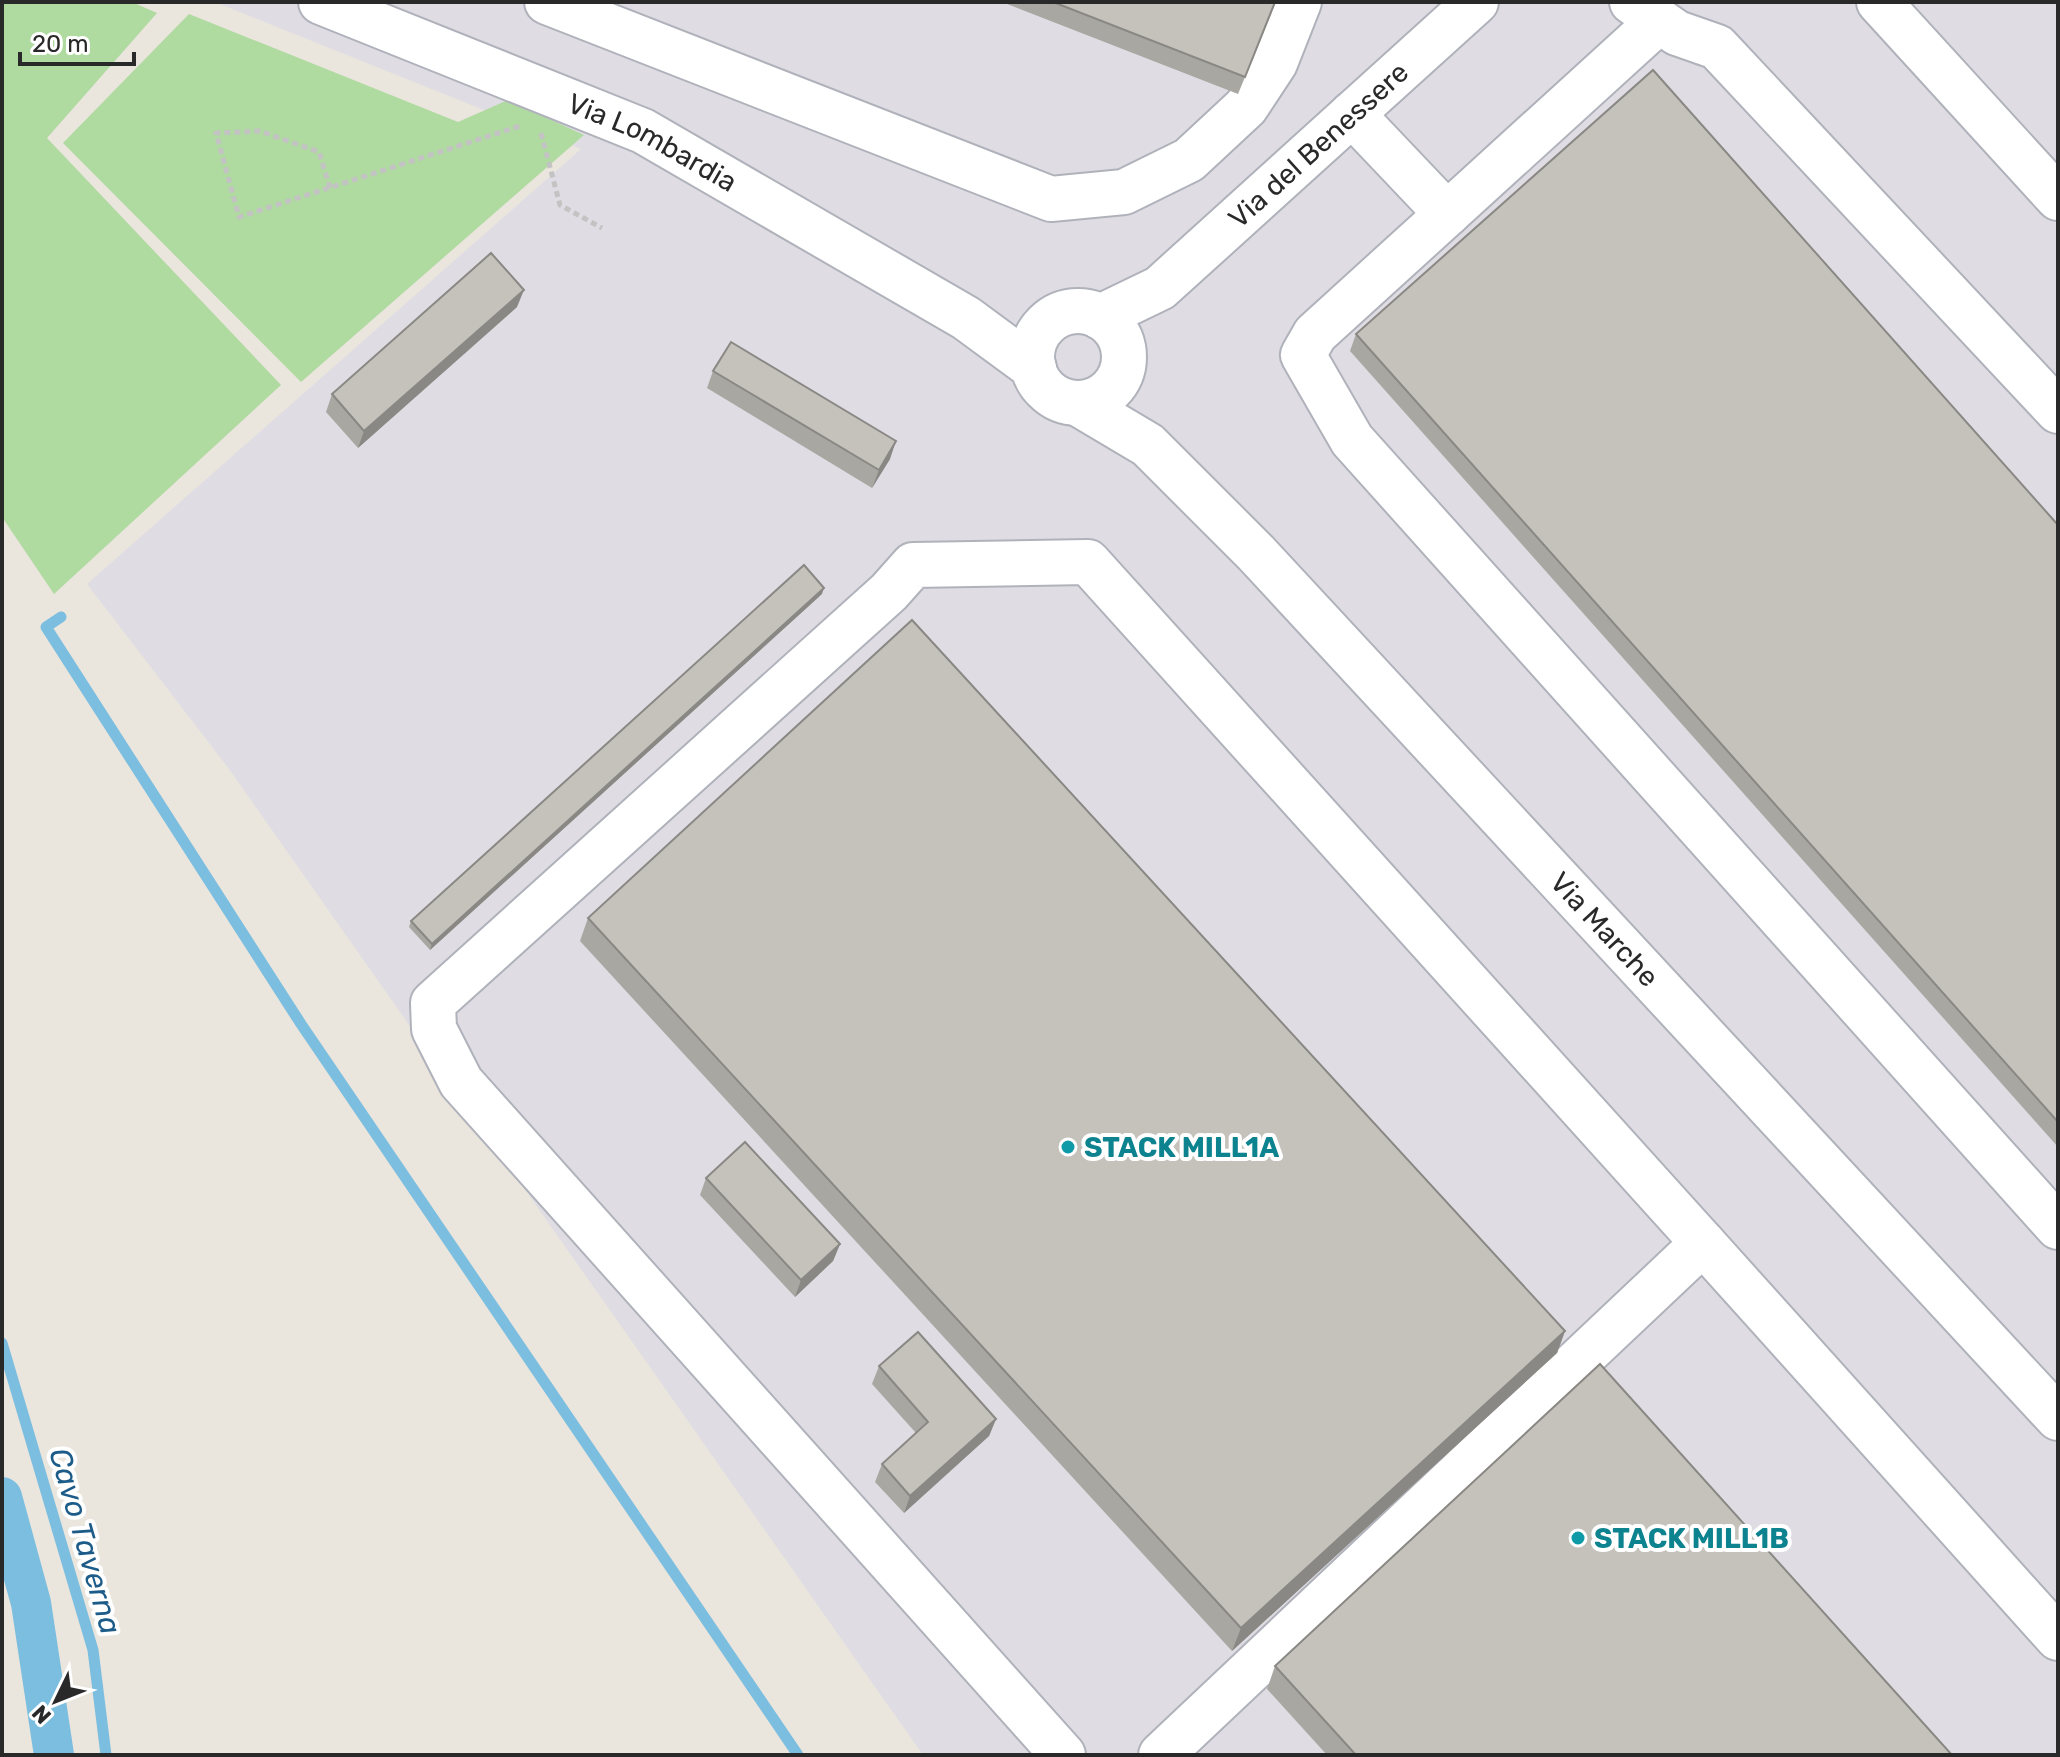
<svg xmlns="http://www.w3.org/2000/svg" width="2060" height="1757" viewBox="0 0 2060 1757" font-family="Rubik,sans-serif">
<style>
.industrial{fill:#dfdde3}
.green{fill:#afdaa0}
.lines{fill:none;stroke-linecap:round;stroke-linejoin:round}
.stream{stroke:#7cbedf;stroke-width:11}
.canal{stroke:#7cbedf;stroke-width:40}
.minor-casing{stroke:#b0b2bb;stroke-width:48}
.path{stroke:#c3c3c3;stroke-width:5;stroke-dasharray:6 4;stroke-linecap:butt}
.minor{stroke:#fff;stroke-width:44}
.wall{fill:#a9a7a2}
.shaded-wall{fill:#8a8884}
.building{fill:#c5c2bc;stroke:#8a8884;stroke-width:2}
.culture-dot{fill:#0f9aa8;stroke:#fff;stroke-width:3}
.labels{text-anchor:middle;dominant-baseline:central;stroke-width:8;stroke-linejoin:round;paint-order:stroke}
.street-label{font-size:28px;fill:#292929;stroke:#fff}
.culture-label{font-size:28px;font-weight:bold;fill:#0d838f;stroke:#fff;text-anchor:start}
.water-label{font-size:30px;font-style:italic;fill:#1d5c89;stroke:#fff}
</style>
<rect width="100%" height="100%" fill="#eae5dd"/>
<path class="industrial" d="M215 2H2058V1755H923L229 769 87 584 581 149Z"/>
<g class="green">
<path d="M2 2H132L157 13 47 138 281 385 54 594 2 517Z"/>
<path d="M189 14 458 122 508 100 584 135 301 382 63 143Z"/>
</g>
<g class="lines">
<g class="stream">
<path d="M61 617 46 627 301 1024 798 1755"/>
<path d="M2 1343 93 1650 106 1755"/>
</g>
<path class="canal" d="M2 1497 31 1603 54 1755"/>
<defs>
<g id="minor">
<path id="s1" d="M321 2 643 131 966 318 1034 368"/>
<path d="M547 2 1051 199 1124 192 1189 160 1246 107 1275 63 1299 2"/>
<path d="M1632 2 1677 33 1717 47 2058 411"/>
<path d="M1879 2 2058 198"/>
<path d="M1352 114 1447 214 1315 334 1303 355 1352 440 2058 1227"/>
<path d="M1447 214 1659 21"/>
<circle cx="1078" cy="357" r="46"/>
<path id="s2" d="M1100 317 1160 288 1476 2"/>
<path id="s3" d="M1079 404 1148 445 1256 553 2058 1418"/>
<path d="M1703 1243 2058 1638"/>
<path d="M1063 1755 461 1082 434 1029 433 1003 889 592 913 565 1088 562 1703 1243 1161 1755"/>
</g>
</defs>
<use href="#minor" class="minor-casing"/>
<g class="path">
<path d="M541 133 560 205 602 228"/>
<path d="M330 188 319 152 260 131 216 133 239 217 520 126"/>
</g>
<use href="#minor" class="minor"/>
</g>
<g class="wall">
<path d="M1002 2H1276L1238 94Z"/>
<path d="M517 307 358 448 326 412 332 394Z"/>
<path d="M1356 334 2058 525V1147L1350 351Z"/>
<path d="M713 371 890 459 872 488 707 388Z"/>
<path d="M822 594 430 950 409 927 411 921Z"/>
<path d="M588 918 1565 1331 1557 1353 1232 1651 580 941Z"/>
<path d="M706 1178 840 1244 833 1261 795 1297 700 1195Z"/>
<path d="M879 1366 996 1419 989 1436 904 1513 875 1482 882 1464 916 1433 872 1384Z"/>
<path d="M1275 1666 1952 1755H1327L1267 1689Z"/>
</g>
<g class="shaded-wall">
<path d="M524 290 517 307 358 448 364 431Z"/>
<path d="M896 441 890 459 872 488 879 470Z"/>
<path d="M824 588 822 594 430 950 432 944Z"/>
<path d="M840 1244 833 1261 795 1297 801 1280Z"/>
<path d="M1565 1331 1557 1353 1232 1651 1241 1628Z"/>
<path d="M996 1419 989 1436 904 1513 910 1496Z"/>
</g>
<g class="building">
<path d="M1053 2H1275L1245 77Z"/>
<path d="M1653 70 2058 525V1122L1356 334Z"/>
<path d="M491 253 524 290 364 431 332 394Z"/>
<path d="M731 342 896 441 879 470 713 371Z"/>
<path d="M804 565 824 588 432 944 411 921Z"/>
<path d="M912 620 1565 1331 1241 1628 588 918Z"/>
<path d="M745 1142 840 1244 801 1280 706 1178Z"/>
<path d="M918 1332 996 1419 910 1496 882 1464 928 1422 879 1366Z"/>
<path d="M1600 1364 1952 1755H1356L1275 1666Z"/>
</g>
<g class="culture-dot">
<circle cx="1068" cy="1147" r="8"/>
<circle cx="1578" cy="1538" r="8"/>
</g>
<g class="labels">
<g class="street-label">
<text stroke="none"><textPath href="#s1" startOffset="360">Via Lombardia</textPath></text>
<text stroke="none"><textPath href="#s2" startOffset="280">Via del Benessere</textPath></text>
<text stroke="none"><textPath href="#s3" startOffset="746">Via Marche</textPath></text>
</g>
<g class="culture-label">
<text x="1084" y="1147">STACK MILL1A</text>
<text x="1594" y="1538">STACK MILL1B</text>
</g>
<g class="water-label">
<text transform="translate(85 1541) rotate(74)">Cavo Taverna</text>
</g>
</g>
<rect width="2060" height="1757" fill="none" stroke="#292929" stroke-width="8"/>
<g transform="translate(56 1701) rotate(227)" stroke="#ffffff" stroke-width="6" paint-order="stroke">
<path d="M0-6L14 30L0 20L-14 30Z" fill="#292929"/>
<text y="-12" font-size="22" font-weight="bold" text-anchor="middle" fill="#292929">N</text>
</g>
<path d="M20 52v12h114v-12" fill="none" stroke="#292929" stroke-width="4"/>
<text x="32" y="52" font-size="24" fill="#292929" stroke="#ffffff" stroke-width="6" paint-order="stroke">20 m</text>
</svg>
